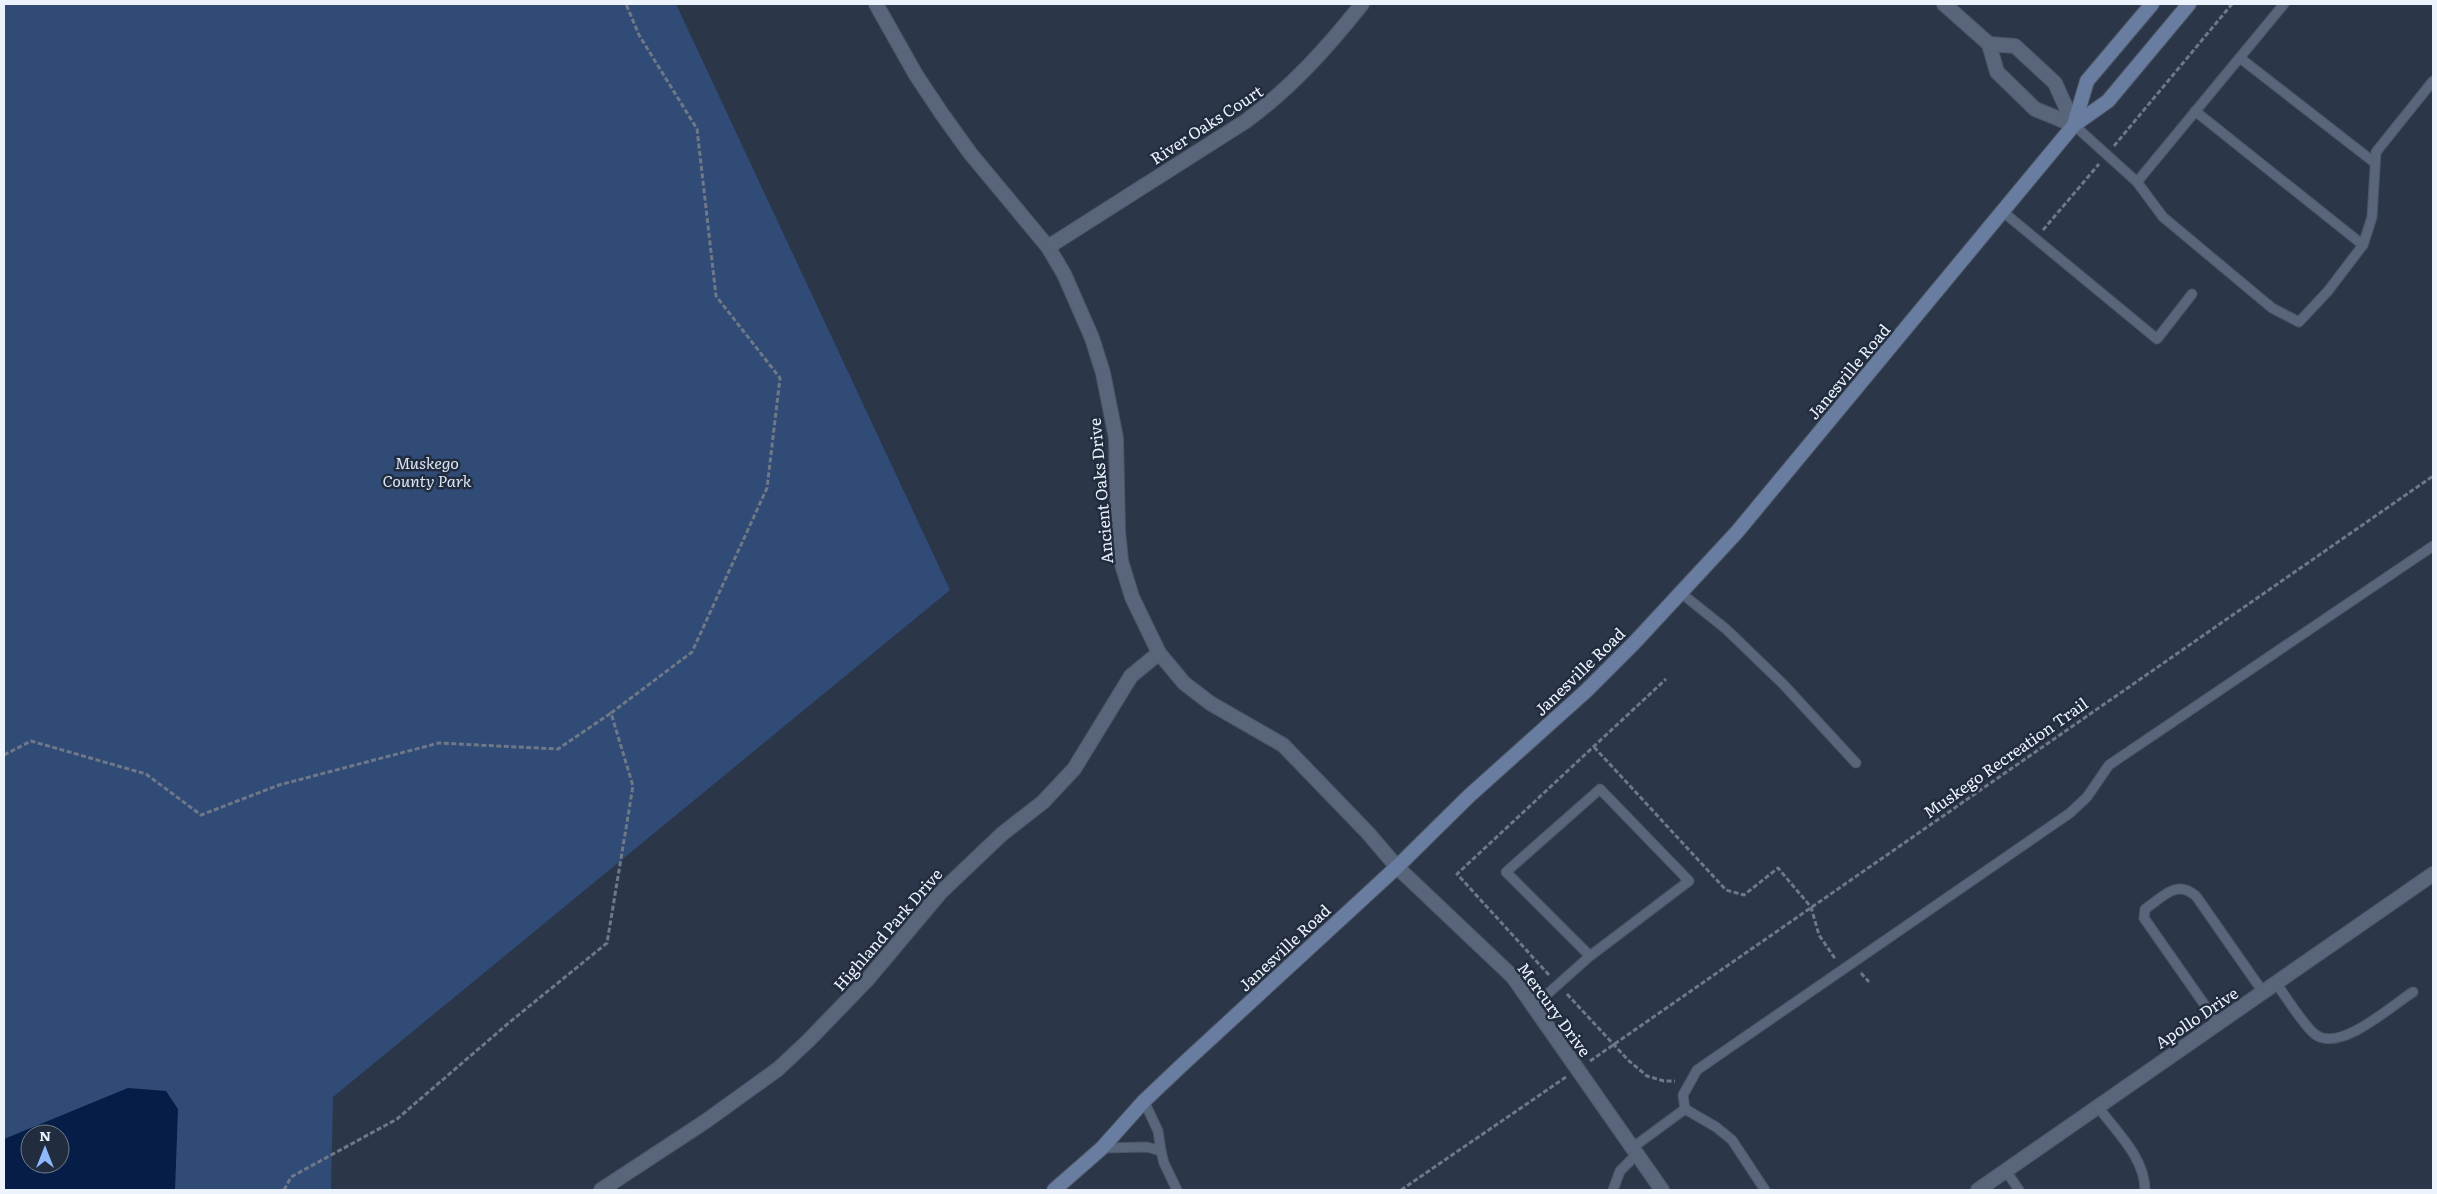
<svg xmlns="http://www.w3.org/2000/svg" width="2437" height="1194" viewBox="0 0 2437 1194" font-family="Literata,serif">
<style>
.green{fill:#314b77;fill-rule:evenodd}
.water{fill:#051d47;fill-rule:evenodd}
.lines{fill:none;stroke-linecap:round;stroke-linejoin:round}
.service-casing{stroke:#4c5565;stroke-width:11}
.minor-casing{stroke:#4c5565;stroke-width:16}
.secondary-casing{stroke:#4c5565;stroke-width:16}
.path{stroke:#6e7887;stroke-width:3;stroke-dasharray:5 2.5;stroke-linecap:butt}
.service{stroke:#58657a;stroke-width:9}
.minor{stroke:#58657a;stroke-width:14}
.secondary{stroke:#687d9f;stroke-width:14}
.labels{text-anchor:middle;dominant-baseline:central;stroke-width:5;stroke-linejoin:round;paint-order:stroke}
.street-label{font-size:16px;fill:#edf3fd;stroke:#212c3e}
.park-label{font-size:16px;font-style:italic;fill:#dbe4f3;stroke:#212c3e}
</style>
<rect width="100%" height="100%" fill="#2b3649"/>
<path class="green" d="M4 4H676L950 590 333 1097 331 1190H4ZM30 1134H60V1164H30Z"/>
<path class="water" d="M128 1088 166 1091 178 1109 175 1190H4V1139ZM30 1134H60V1164H30Z"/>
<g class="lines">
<defs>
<g id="service">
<path d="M2240 58 2375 163"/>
<path d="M2195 111 2363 245"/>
<path d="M2074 125 2137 182 2163 217 2272 308 2299 322 2328 291 2363 245 2372 217 2376 152 2433 81"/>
<path d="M2137 182 2284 4"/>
<path d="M2002 211 2157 339 2192 294"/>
<path d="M1681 593 1726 629 1783 684 1856 763"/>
<path d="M2276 983C2284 994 2306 1029 2316 1035 2341 1052 2391 1006 2413 992"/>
<path d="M1534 1006 1590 956 1689 881 1600 789 1506 872 1590 956"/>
<path d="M2218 1024 2144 918 2145 909C2163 897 2176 879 2196 896L2263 992"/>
<path d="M2098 1107C2116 1131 2145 1158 2145 1190"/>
<path d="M1685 1109 1716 1127 1732 1140 1765 1190"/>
<path d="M1102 1148 1147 1147 1161 1151 1158 1131 1144 1101"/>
<path d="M1632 1148 1685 1109 1683 1095 1697 1070 2070 813 2087 797 2109 765 2433 546"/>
<path d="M1161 1151 1164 1163 1177 1190"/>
<path d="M2006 1171 2019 1190"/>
<path d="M1613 1190 1620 1171 1637 1154"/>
</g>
<g id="minor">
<path d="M876 4 916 75 942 114 970 153 1048 247 1064 274 1092 338 1103 373 1116 438 1118 531 1121 561 1132 597 1159 653 1184 683 1210 703 1283 745 1368 833 1397 867 1513 977 1662 1190"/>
<path d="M1944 4 1989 44 1997 72 2035 109 2074 125"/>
<path d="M1989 44 2015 46 2055 83 2074 125"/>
<path d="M1048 247 1246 121C1291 88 1327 48 1362 4"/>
<path d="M601 1190 706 1121 778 1069 808 1041 867 980 940 893 1002 834 1043 802 1074 769 1131 676 1159 653"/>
<path d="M1978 1190 2433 874"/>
</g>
<g id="secondary">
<path d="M2074 125 2087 81 2152 4"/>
<path d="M1054 1190 1102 1148 1144 1101 1182 1065 1397 867 1469 796 1586 691 1635 642 1737 532 2074 125 2108 101 2189 4"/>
</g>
</defs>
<use href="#service" class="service-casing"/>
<use href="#minor" class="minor-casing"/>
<use href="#secondary" class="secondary-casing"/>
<g class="path">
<path d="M2114 146 2232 4"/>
<path d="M2043 230 2099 164"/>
<path d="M1594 747 1726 890 1744 895 1778 868 1811 907 1819 935 1836 960"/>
<path d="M4 755 31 741 146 774 201 815 279 785 439 743 558 749 611 713"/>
<path d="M1861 973 1869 982"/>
<path d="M1549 975 1457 874 1666 679"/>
<path d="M1567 994 1628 1060 1647 1076 1664 1081H1675"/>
<path d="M1590 1061 2433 476"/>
<path d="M284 1190 291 1177 397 1119 511 1021 607 943 633 786 611 713 692 652 767 488 780 378 716 296 697 129 639 35 626 4"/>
<path d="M1401 1190 1566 1077"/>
</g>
<use href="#service" class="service"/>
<use href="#minor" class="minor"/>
<use href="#secondary" class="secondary"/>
</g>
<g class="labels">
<g class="street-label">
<text transform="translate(1206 124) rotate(-33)">River Oaks Court</text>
<text transform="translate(1848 371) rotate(-50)">Janesville Road</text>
<text transform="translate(1100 491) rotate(-95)">Ancient Oaks Drive</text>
<text transform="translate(1579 671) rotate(-44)">Janesville Road</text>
<text transform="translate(2005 757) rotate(-35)">Muskego Recreation Trail</text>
<text transform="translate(887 929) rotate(-49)">Highland Park Drive</text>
<text transform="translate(1284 947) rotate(-43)">Janesville Road</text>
<text transform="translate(1555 1009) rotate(54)">Mercury Drive</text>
<text transform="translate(2196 1017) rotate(-34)">Apollo Drive</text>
</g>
<g class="park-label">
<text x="427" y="462">Muskego<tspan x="427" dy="18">County Park</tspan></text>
</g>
</g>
<rect width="2437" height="1194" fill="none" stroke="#edf3fd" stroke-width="10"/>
<g transform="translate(45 1149)"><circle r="24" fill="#212c3e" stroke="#737c8a"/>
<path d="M0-4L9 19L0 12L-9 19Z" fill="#8fb8fd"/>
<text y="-8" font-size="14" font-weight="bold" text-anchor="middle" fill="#edf3fd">N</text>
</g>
</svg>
